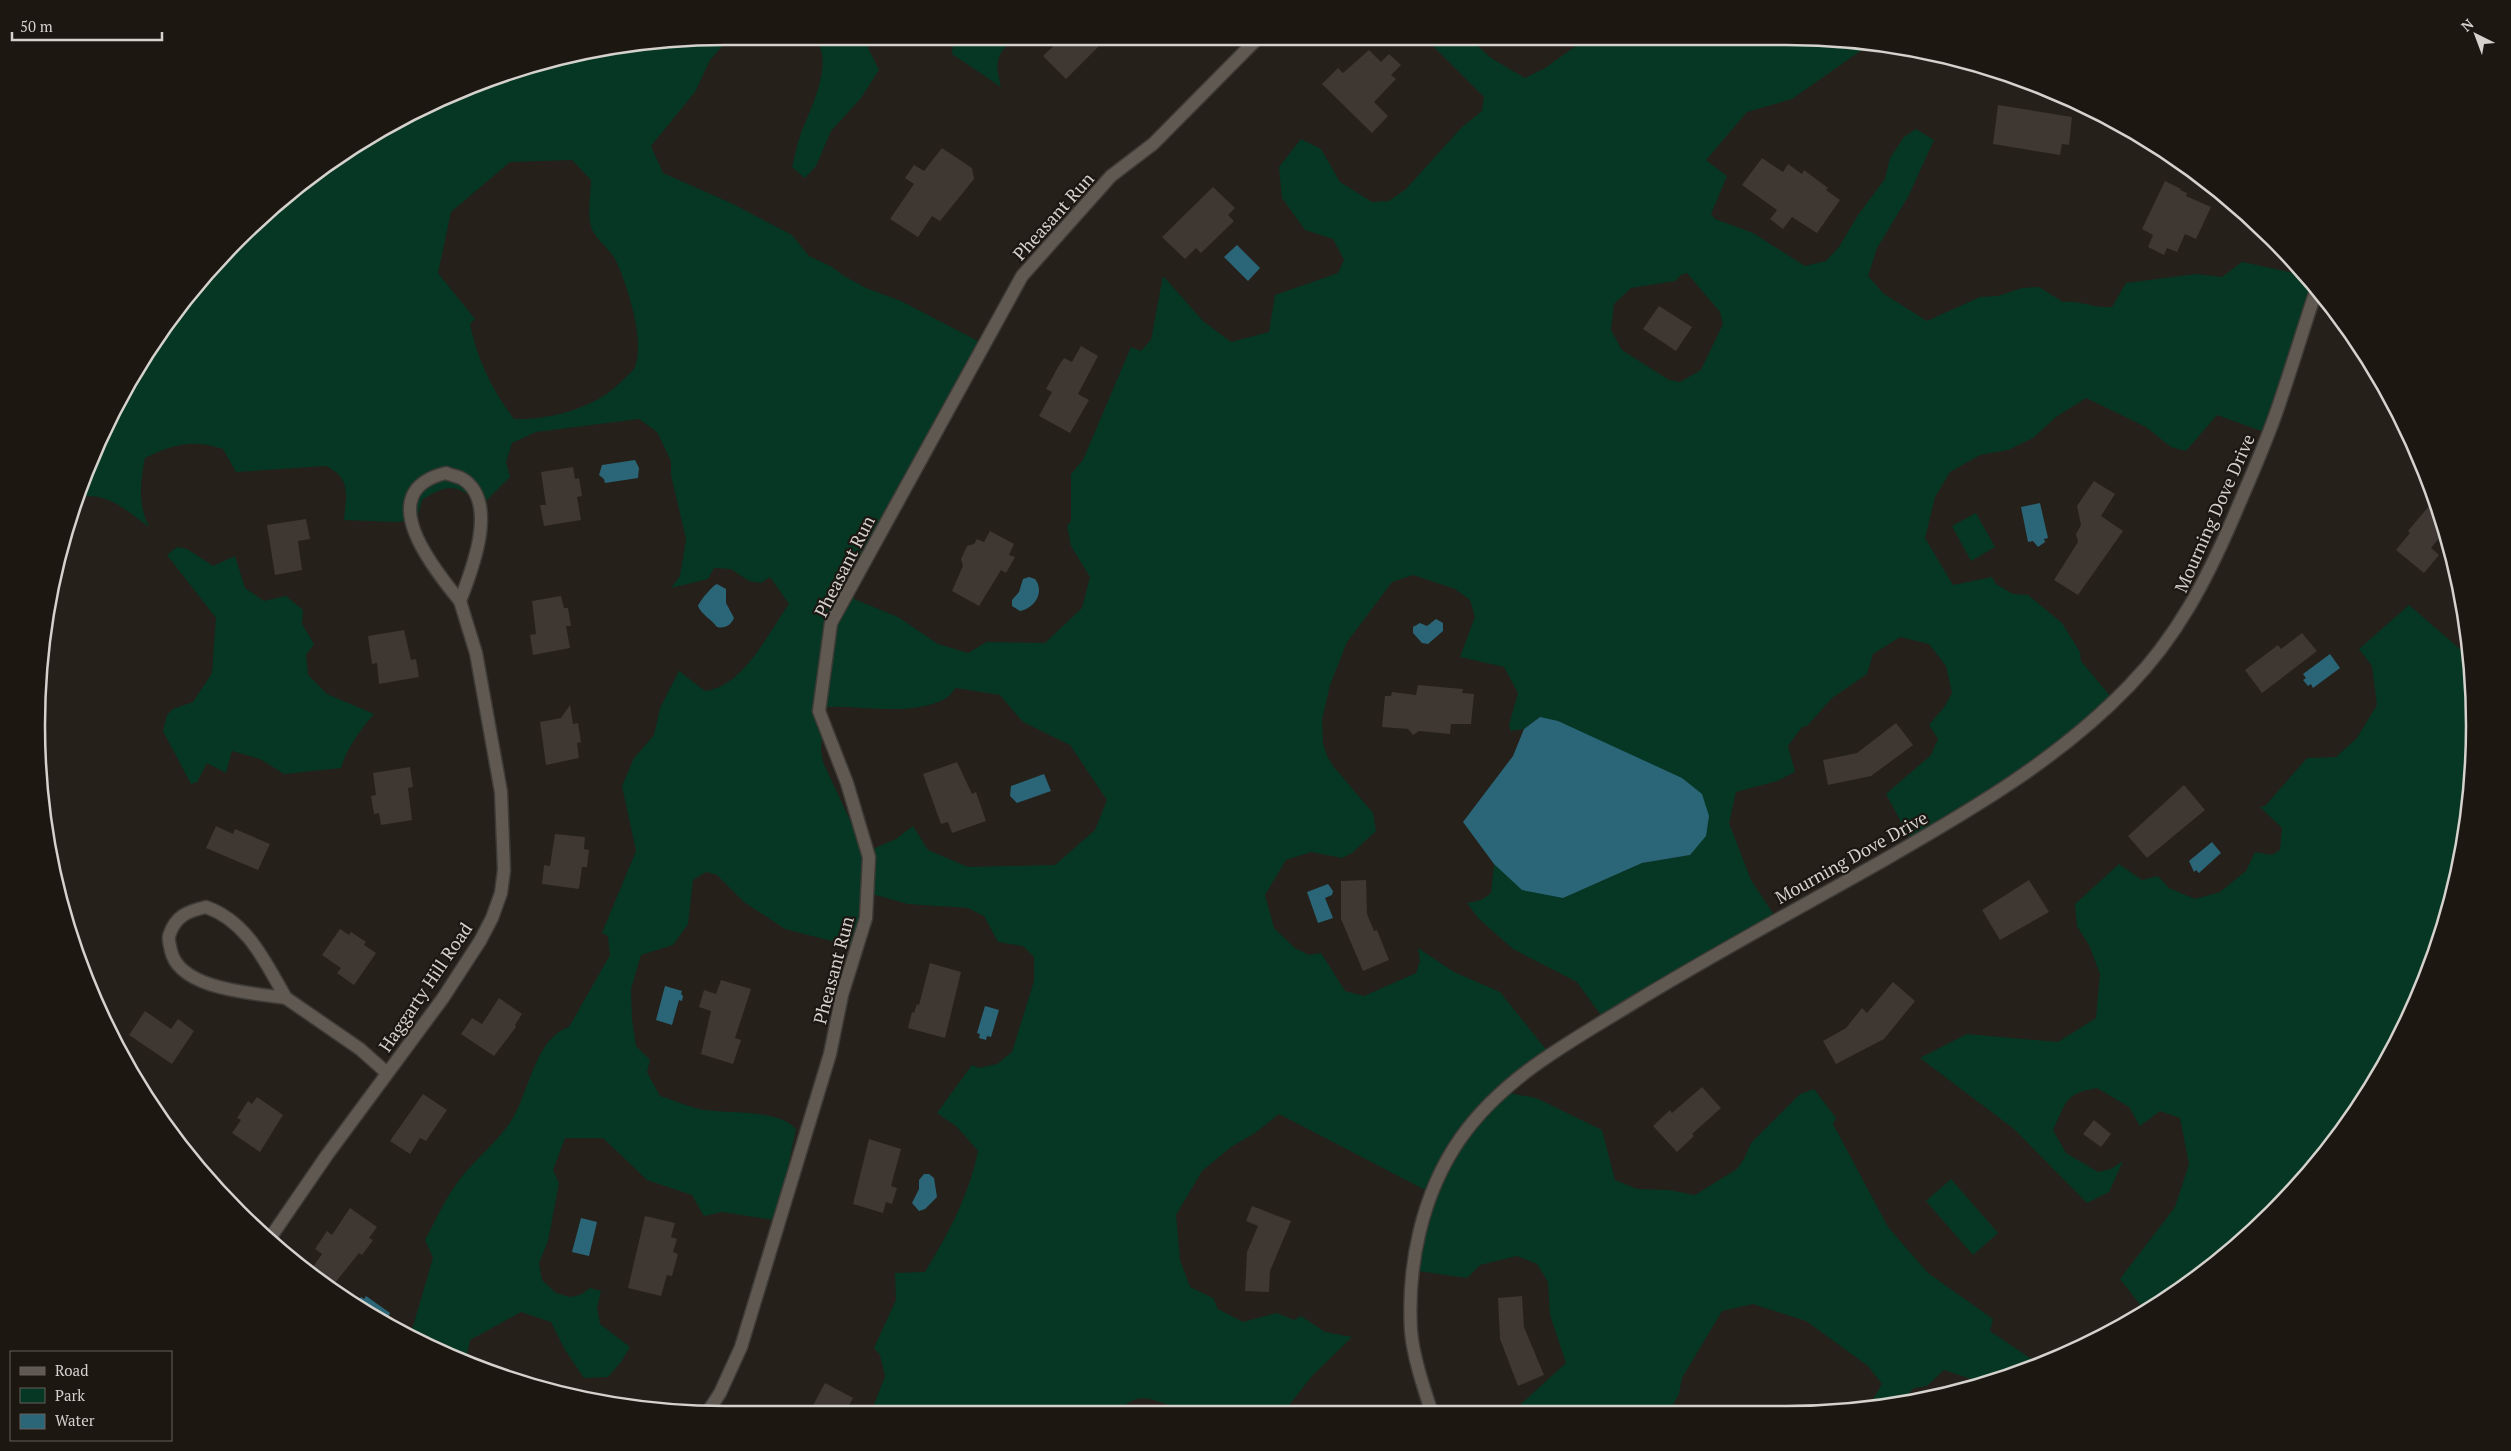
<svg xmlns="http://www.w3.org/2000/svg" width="2511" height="1451" viewBox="0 0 2511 1451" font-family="'PT Serif',serif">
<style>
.green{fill:#063724;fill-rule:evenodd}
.water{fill:#2a6678}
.building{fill:#3e3732}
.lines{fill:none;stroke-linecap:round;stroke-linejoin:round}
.minor-casing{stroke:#3e3a35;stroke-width:15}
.minor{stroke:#5f5952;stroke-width:12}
.labels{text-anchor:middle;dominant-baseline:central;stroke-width:4.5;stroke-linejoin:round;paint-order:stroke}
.street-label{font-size:18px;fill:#d5d1cd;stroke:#1c1711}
.rim{fill:none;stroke:#d5d1cd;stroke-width:2.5}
</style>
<rect width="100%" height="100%" fill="#25201a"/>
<g class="green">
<path d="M1831 38 1869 45 1792 99 1747 112 1706 160 1727 176 1711 214 1715 219 1753 233 1805 266 1826 261 1839 247 1858 215 1885 179 1890 158 1904 137 1916 129 1934 140 1908 197 1877 248 1868 276 1884 294 1927 321 1980 297 1998 296 2022 288 2039 287 2063 302C2080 300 2096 309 2112 307L2126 283 2196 274 2222 277 2242 262 2303 275 2314 289 2264 432 2217 415 2186 451 2171 447 2146 427 2086 398 2056 417 2033 438 2008 450 1980 455 1950 472 1935 497 1925 538 1953 585 1992 577 1996 584 2013 594 2028 595 2062 623 2080 652 2081 661 2111 697 2032 767 1911 840 1886 794 1931 755 1938 739 1929 725 1945 706 1952 693 1946 666 1929 644 1900 637 1873 654 1867 674 1832 698 1807 726 1802 727 1788 746 1795 772 1777 781 1736 792 1729 823 1751 880 1774 915 1603 1018 1577 982 1513 949 1479 919 1467 903 1481 900 1491 893 1494 864 1563 898 1642 863 1690 855 1540 717 1524 729 1511 731 1509 725 1518 693 1504 667 1460 657 1475 617 1470 600 1455 589 1413 575 1392 582 1347 642 1330 685 1322 720 1323 743 1327 756 1333 766 1373 813 1376 831 1352 853 1342 858 1311 852 1286 860 1265 895 1274 928 1295 948 1309 955 1321 953 1345 991 1364 996 1416 973 1420 961 1418 948 1454 972 1500 992 1548 1052 1504 1092 1536 1098 1602 1130 1615 1180 1637 1189 1669 1190 1695 1195 1737 1169 1744 1159 1751 1143 1800 1094 1814 1089 1836 1118 1833 1124 1888 1227 1928 1273 1993 1319 1990 1331 2039 1364 2007 1378 1983 1383 1944 1370 1927 1386 1914 1388 1903 1399 1869 1406 1882 1384 1868 1366 1806 1321 1753 1304 1722 1311 1682 1378 1679 1394 1668 1413H1511L1566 1363 1550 1315 1548 1282 1537 1264 1517 1256 1480 1265 1467 1278 1418 1271 1429 1192 1279 1114 1255 1133 1231 1147 1202 1171 1176 1215 1180 1260 1190 1287 1213 1298 1218 1309 1243 1322 1277 1313 1294 1320 1301 1316 1325 1332 1352 1337 1312 1376 1283 1413H1177L1173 1406C1142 1397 1141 1392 1114 1413L1091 1411 1087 1413H871L885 1376 880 1355 874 1348 896 1300 895 1273 925 1272C948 1234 969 1196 978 1151L957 1127 937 1113 972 1065 979 1068 997 1064 1012 1052 1034 981V957L1023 946 998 942 984 916 968 908 908 904 872 894 851 946 785 929 744 902 717 875 706 872 693 880 688 924 673 945 641 955 631 989 632 1020 636 1046 650 1060 647 1072 660 1096C674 1100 690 1108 705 1110 730 1114 778 1109 796 1129L778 1213 774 1220 722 1212 704 1216 692 1195 647 1180 603 1138H565L553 1170 559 1183 548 1241 539 1263 542 1280 556 1293 570 1297 580 1295 590 1288 601 1291 597 1308 600 1324 630 1347 621 1362 608 1377 584 1378 565 1350 551 1322 521 1312 470 1340 466 1360 411 1333 433 1258 425 1240C435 1222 443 1203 455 1186 472 1160 502 1141 516 1112 529 1088 538 1036 569 1027L610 955 608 936 602 933 636 851 622 786 634 758 654 735 660 708 679 671 705 691C744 686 768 633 789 604L770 577 761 583 749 581 731 569 714 568 708 579 671 588 680 576 686 539 671 475V461L657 432 639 419 536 432 512 443 506 462 510 477 482 505C457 485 450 482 422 500L417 519 397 522 344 520C346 495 352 479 326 466L236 472 223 449C192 439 174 444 145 458 140 482 138 504 149 527 128 512 106 490 78 498L107 421 153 342 238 238 306 179 420 107 504 73 635 42H726L710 60 695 92 651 146 663 173 733 204 792 235 809 256 832 267 844 276 866 288 901 301 978 341 977 346 854 594V599L898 617 938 644 968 653 987 642 1045 643 1082 608 1090 577 1071 546 1067 526 1071 521V474L1083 460 1131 347 1141 351 1151 340 1163 276 1203 321 1231 342 1269 332 1275 295 1338 273 1344 260 1333 239 1305 230 1282 198 1279 167 1301 139 1321 149 1340 182 1372 202 1389 201 1406 189 1462 127 1482 111 1484 97 1426 39H1470L1491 58 1525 78 1545 68 1580 43 1603 39 1619 43 1627 39ZM572 160 591 180C591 194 587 212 591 226 594 239 612 250 617 263 628 288 645 340 635 367 633 371 628 375 625 378 599 407 552 420 514 419 492 390 477 359 470 324L475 319 438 273 451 212 510 162ZM1687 273 1720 312 1723 324 1701 370 1680 382 1669 380 1622 350 1611 330 1614 304 1631 288 1675 281 1681 275ZM956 688 1000 695 1023 722 1070 745 1107 800 1095 830 1055 865 968 867 928 850 913 826 896 839 866 852 862 846 823 762 821 751 824 707C864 705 908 717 945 699 949 697 953 691 956 688Z"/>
<path d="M870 41 868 48 879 70 861 98 831 131 816 166 805 178 792 167C795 156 797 144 801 133 811 108 832 67 818 42Z"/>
<path d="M953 41H1012C994 56 996 66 1001 87L952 54Z"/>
<path d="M1976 513 1995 547 1971 561 1952 526Z"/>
<path d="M177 547 187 549 213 566 235 556 245 588 264 601 286 596 303 610 302 624 314 644 306 655 308 675 327 694 374 714C360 730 347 748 341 768L284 774 260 759 232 751 226 773 207 763 197 782 191 784 163 731 167 715 173 709 193 702 212 673 216 618 167 555Z"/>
<path d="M2409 605 2468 656 2475 725 2462 860 2422 989 2359 1108 2273 1213 2145 1311 2120 1279 2175 1207 2189 1164 2180 1118 2160 1111 2140 1126 2129 1107 2097 1088C2064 1094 2067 1101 2053 1130L2066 1153 2098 1172 2111 1169 2123 1161 2109 1192 2087 1203 2014 1129 1920 1058 1967 1034 2058 1042 2096 1018 2100 974 2089 945 2077 926 2075 904 2119 864 2142 880 2158 876 2169 888 2195 899 2220 892 2246 871 2255 852 2272 855 2280 850 2282 828 2260 807 2265 806 2307 758 2336 757 2357 738 2377 705 2372 666 2359 649Z"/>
<path d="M1951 1179 1998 1233 1973 1255 1926 1201Z"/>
</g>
<g class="water">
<path d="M1237 245 1260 268 1248 281 1224 257Z"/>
<path d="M635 460 639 468 638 478 605 483 604 479 599 475 602 465Z"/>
<path d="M2040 503 2048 538 2044 539 2045 542 2038 547 2033 541 2028 542 2021 507Z"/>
<path d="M1029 577 1035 579C1045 592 1035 608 1020 611L1012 606V600L1019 592 1023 579Z"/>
<path d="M717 584 726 589V603L734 618C731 625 725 629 717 627 711 619 702 615 698 606 700 601 712 586 717 584Z"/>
<path d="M1436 619 1443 623V631L1428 644 1422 643 1413 633V627L1420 623 1427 626Z"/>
<path d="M2330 654 2340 668 2313 688 2311 684 2308 686 2303 680 2306 678 2303 674Z"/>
<path d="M1540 717 1558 721 1682 778 1702 794 1709 816 1706 836 1690 855 1642 863 1563 898 1522 890 1494 864 1463 822 1513 756 1524 729Z"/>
<path d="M1044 774 1051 791 1017 803 1010 796 1011 786Z"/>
<path d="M2212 842 2221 853 2199 873 2196 870 2194 872 2189 861Z"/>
<path d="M1328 884 1333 891 1332 895 1325 898 1333 918 1318 923 1307 892Z"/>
<path d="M665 986 682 991 681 994 683 996 682 1001 679 1000 672 1025 656 1020Z"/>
<path d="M985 1006 999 1010 991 1037 987 1036 986 1040 979 1038 980 1034 977 1033Z"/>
<path d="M924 1174H929L934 1178 937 1197 925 1209 919 1211 912 1203 919 1189V1180Z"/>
<path d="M581 1218 597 1222 589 1256 572 1252Z"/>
<path d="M366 1296 390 1313 387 1321 359 1306 357 1303 361 1297 364 1299Z"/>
</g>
<g class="building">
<path d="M1105 40 1066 79 1043 56 1059 41Z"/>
<path d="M1369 50 1381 62 1389 54 1401 65 1391 75 1396 79 1374 102 1388 116 1372 133 1322 84 1338 68 1343 73Z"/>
<path d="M1998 105 2072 117 2069 145 2062 144 2060 155 1993 144Z"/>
<path d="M942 148 972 168 974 179 940 221 932 216 918 237 890 219 914 184 905 178 914 165 924 171Z"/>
<path d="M1762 158 1783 172 1788 164 1802 174 1804 170 1828 188 1826 190 1840 200 1817 233 1792 217 1783 229 1770 219 1777 210 1742 185Z"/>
<path d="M2165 181 2181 189 2180 190 2187 193 2186 196 2211 207 2196 239 2185 234 2177 252 2167 248 2164 255 2148 247 2153 235 2142 229Z"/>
<path d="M1213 187 1235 208 1228 215 1234 221 1201 253 1196 248 1185 259 1162 237Z"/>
<path d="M1659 306 1692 327 1676 351 1643 329Z"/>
<path d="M1081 346 1098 356 1078 394 1089 400 1070 433 1039 416 1052 392 1046 389 1058 367 1064 358 1072 362Z"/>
<path d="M573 467 575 479 579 478 582 496 577 497 581 520 544 526 540 505H546L541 472Z"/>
<path d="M2094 481 2115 494 2101 516 2123 531 2078 595 2054 580 2078 542 2076 534 2081 525 2077 506Z"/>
<path d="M2434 500 2444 532 2431 548 2439 555 2424 573 2396 550 2410 533 2408 531Z"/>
<path d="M306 519 310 539 298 541 302 570 275 575 267 525Z"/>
<path d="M990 531 1014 544 1009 555 1015 557 1006 573 1001 570 979 606 952 591 963 566 961 559 967 546 974 544 977 539 984 542Z"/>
<path d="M561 596 564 608H568L571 626H566L570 648 533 655 530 635 536 634 532 601Z"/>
<path d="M404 630 411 660 416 659 419 677 379 684 377 663 372 664 368 636Z"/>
<path d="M2302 633 2317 651 2262 693 2245 670 2278 645 2281 649Z"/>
<path d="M1418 685 1463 689 1462 693 1474 694 1471 724H1451L1450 734 1419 731 1413 735 1408 729 1382 727 1385 696H1391L1392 692 1416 695Z"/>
<path d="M570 705 573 724 578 723 581 742 577 743 579 758 546 765 540 722 561 718Z"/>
<path d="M1896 723 1913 745 1871 776 1828 785 1823 760 1857 753Z"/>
<path d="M957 762 972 794 976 792 986 821 952 833 948 822 941 824 923 774Z"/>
<path d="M410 767 413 787 408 788 412 820 381 825 379 813 374 814 371 796 376 795 373 773Z"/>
<path d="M2184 785 2205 810 2147 858 2128 836Z"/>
<path d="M216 826 233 834 235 829 270 844 258 870 206 848Z"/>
<path d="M555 834 585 837 584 849 589 850 587 867H582L579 889 542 884 544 865 550 866Z"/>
<path d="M1366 880 1367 914 1374 931 1377 930 1389 960 1363 971 1341 919V881Z"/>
<path d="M2029 880 2049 912 2000 940 1982 910Z"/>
<path d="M340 929 349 935 351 932 366 942 364 945 376 953 354 985 337 973 341 968 322 955Z"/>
<path d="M930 963 961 972 945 1038 908 1028 912 1012 914 1013 917 1004 919 1005Z"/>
<path d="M721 980 751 989 735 1038 741 1040 733 1064 701 1054 711 1011 699 1007 704 990 716 994Z"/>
<path d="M1893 982 1915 1001 1884 1039 1836 1064 1823 1041 1846 1028 1862 1008 1867 1013Z"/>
<path d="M499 998 522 1014 515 1025 516 1027 494 1056 461 1034 472 1018 482 1024Z"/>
<path d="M145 1011 171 1029 178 1019 194 1031 172 1064 129 1035Z"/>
<path d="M1702 1087 1721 1108 1692 1134 1694 1136 1677 1152 1653 1126 1670 1110 1672 1113Z"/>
<path d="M423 1094 447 1110 426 1141 420 1138 410 1154 390 1141Z"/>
<path d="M257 1097 283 1115 260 1152 232 1133 241 1120 237 1118 248 1101 252 1104Z"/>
<path d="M2094 1120 2111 1134 2101 1147 2083 1134Z"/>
<path d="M869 1139 901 1149 891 1186 897 1188 892 1204 886 1202 883 1213 853 1204Z"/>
<path d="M1252 1206 1291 1221 1270 1271 1269 1292 1245 1291 1247 1252 1258 1226 1246 1221Z"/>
<path d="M350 1208 377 1227 369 1238 373 1240 362 1255 359 1253 330 1289 309 1273 322 1254 315 1249 327 1231 332 1235Z"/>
<path d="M645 1216 675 1223 671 1237 677 1239 673 1252 678 1254 672 1276 667 1275 661 1296 628 1288Z"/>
<path d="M1522 1296 1524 1327 1544 1375 1518 1386 1500 1339 1498 1298Z"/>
<path d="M825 1383 853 1398 845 1413H809Z"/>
</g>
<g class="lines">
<defs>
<g id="minor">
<path d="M446 473C450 475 456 476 461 478 500 500 472 570 460 601 432 567 371 491 446 473Z"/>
<path d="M206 907C248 922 265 962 286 998 254 993 180 990 171 951 170 945 168 941 169 936 175 916 188 911 206 907Z"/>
<path d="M286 998 360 1049 387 1073"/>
<path d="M268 1241 327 1155 443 998 480 941 492 918 501 893 504 870 501 792 476 653 460 601"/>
<path d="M707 1413 720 1393 741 1347 830 1054 842 995 866 918 869 857 847 783 819 711 831 623 1022 276 1111 176 1153 144 1256 40"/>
<path d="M1432 1413C1424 1389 1413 1356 1411 1331 1407 1265 1422 1194 1460 1139 1504 1076 1572 1041 1635 1002 1717 952 1801 907 1884 860 1971 810 2059 759 2129 686 2177 637 2207 579 2234 516 2248 483 2263 450 2275 416 2290 374 2302 332 2316 291"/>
</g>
</defs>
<use href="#minor" class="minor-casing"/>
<use href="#minor" class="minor"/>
</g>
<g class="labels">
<g class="street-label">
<text transform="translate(1053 216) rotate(-48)">Pheasant Run</text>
<text transform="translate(2214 513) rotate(-66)">Mourning Dove Drive</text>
<text transform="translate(844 566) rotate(-63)">Pheasant Run</text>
<text transform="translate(1851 857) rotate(-29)">Mourning Dove Drive</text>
<text transform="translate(833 970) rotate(-75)">Pheasant Run</text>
<text transform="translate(425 987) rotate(-56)">Haggarty Hill Road</text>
</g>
</g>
<path d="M0 0H2511V1451H0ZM725 45H1786A680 680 0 0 1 2466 725V726A680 680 0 0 1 1786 1406H725A680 680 0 0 1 45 726V725A680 680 0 0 1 725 45Z" fill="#1c1711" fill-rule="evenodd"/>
<path class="rim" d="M725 45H1786A680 680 0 0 1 2466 725V726A680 680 0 0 1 1786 1406H725A680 680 0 0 1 45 726V725A680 680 0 0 1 725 45Z"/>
<rect x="10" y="1351" width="162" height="90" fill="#1c1711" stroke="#66615c"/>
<rect x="20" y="1367" width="25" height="8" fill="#5f5952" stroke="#66615c"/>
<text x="55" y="1376" font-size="15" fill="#d5d1cd">Road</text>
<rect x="20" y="1388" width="25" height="15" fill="#063724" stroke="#66615c"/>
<text x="55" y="1401" font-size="15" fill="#d5d1cd">Park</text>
<rect x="20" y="1414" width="25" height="15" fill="#2a6678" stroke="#66615c"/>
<text x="55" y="1426" font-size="15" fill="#d5d1cd">Water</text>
<g transform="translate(2476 35) rotate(318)" stroke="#1c1711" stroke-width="4" paint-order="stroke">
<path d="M0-4L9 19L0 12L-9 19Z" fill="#d5d1cd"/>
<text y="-8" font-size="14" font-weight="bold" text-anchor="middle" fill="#d5d1cd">N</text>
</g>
<path d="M12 32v8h150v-8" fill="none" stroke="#d5d1cd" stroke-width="2.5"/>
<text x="20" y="32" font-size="15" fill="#d5d1cd" stroke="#1c1711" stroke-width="4" paint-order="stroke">50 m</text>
</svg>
